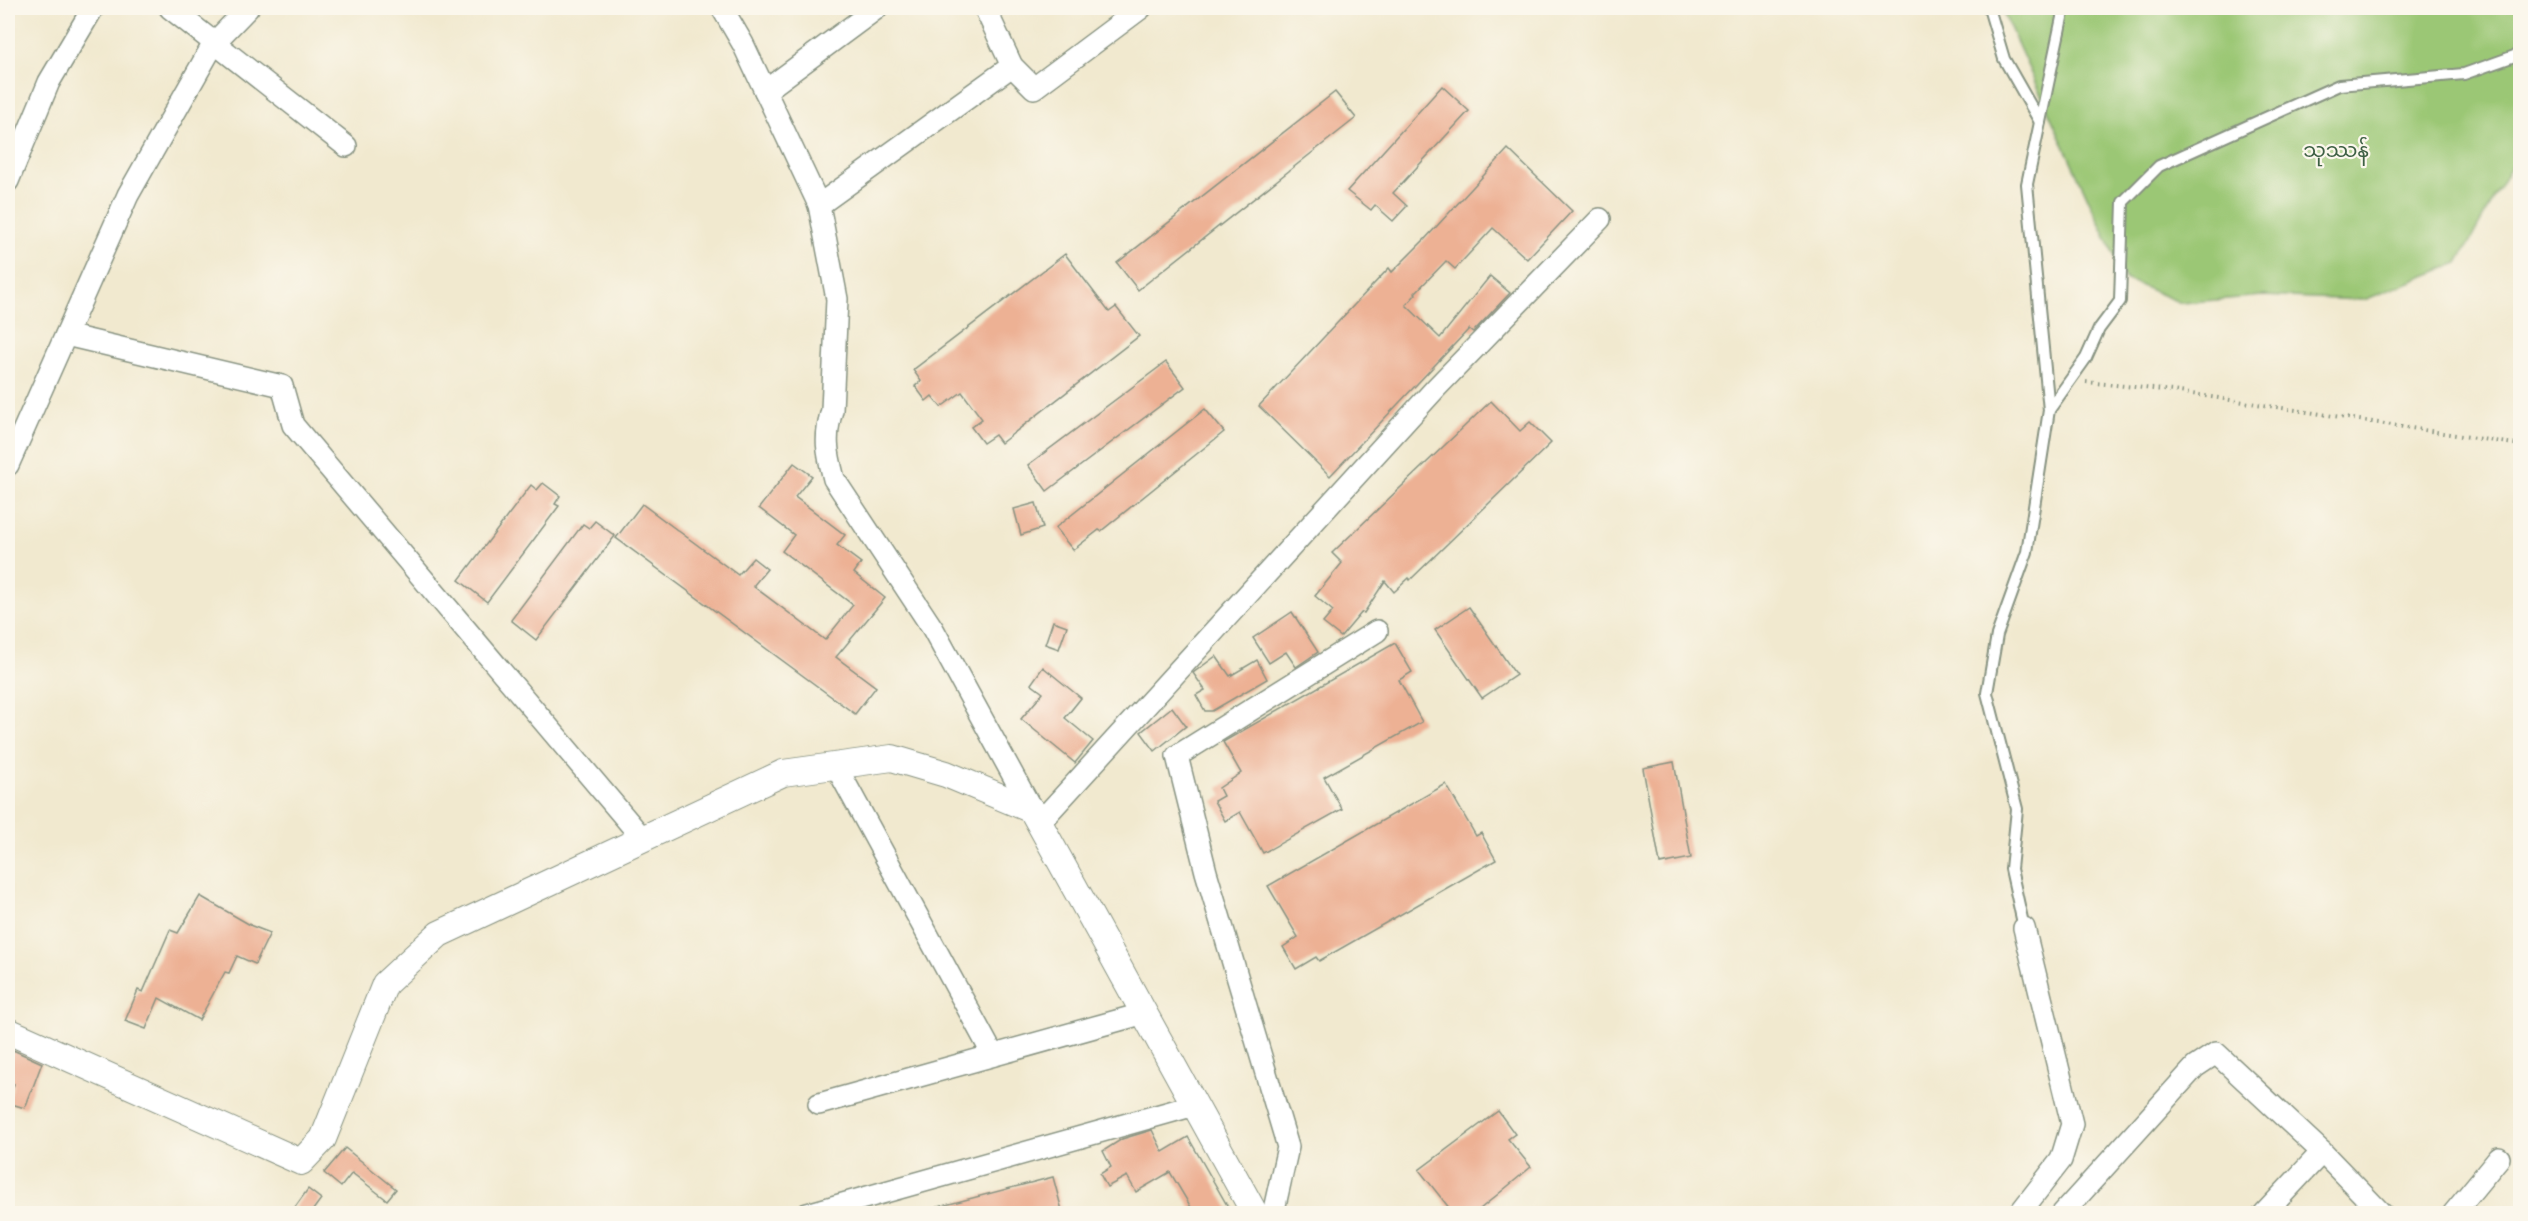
<svg xmlns="http://www.w3.org/2000/svg" width="2528" height="1221" viewBox="0 0 2528 1221" font-family="'Gochi Hand','Noto Sans Myanmar',sans-serif">
<style>
.green{fill:#9bc774;stroke:#5d8254;stroke-width:1.5}
.building{fill:#edb194}
.lines{fill:none;stroke-linecap:round;stroke-linejoin:round}
.service-casing{stroke:#889382;stroke-width:14}
.minor-casing{stroke:#889382;stroke-width:24}
.tertiary-casing{stroke:#889382;stroke-width:28}
.path{stroke:#889382;stroke-width:4;stroke-dasharray:1.5 4.5;stroke-linecap:butt}
.service{stroke:#fff;stroke-width:10}
.minor{stroke:#fff;stroke-width:21}
.tertiary{stroke:#fff;stroke-width:26}
.labels{text-anchor:middle;dominant-baseline:central;stroke-width:4.5;stroke-linejoin:round;paint-order:stroke}
.park-label{font-size:20px;fill:#3e6044;stroke:#fbf7ec}
</style>
<rect width="100%" height="100%" fill="#fbf7ec"/>
<filter id="ink" filterUnits="userSpaceOnUse"><feTurbulence type="fractalNoise" baseFrequency=".0167" numOctaves="2"/><feDisplacementMap in="SourceGraphic" scale="12" xChannelSelector="R" yChannelSelector="G"/><feConvolveMatrix kernelMatrix="1 2 1 2 8 2 1 2 1" color-interpolation-filters="sRGB"/></filter>
<filter id="wash" filterUnits="userSpaceOnUse"><feTurbulence type="fractalNoise" baseFrequency=".008" numOctaves="4" result="noise"/><feDisplacementMap in="SourceGraphic" scale="24" xChannelSelector="R" yChannelSelector="G"/><feGaussianBlur stdDeviation="1.35" result="paint"/><feColorMatrix in="noise" values="0 0 0 0 0 0 0 0 0 0 0 0 0 0 0 0 0 1.4 0 .05"/><feComposite in="paint" operator="in"/></filter>
<g filter="url(#wash)">
<rect width="100%" height="100%" fill="#f1e9cf"/>
<path class="green" d="M2001 8H2520V150L2458 263 2364 300 2262 296 2181 303 2125 279Z"/>
<g id="blocks">
<g class="building">
<path d="M1442 86 1469 111 1393 193 1407 206 1393 221 1375 205 1371 210 1347 191Z"/>
<path d="M1335 92 1356 118 1138 290 1117 263Z"/>
<path d="M1508 149 1572 211 1527 259 1493 228 1455 269 1446 261 1415 293 1416 294 1406 305 1440 338 1490 276 1510 293 1473 332 1469 329 1330 476 1259 406 1389 268 1392 272 1425 239Z"/>
<path d="M1065 254 1109 312 1116 307 1139 336 1001 443 995 435 983 443 971 427 982 419 962 392 941 407 932 396 926 401 915 386 921 381 913 370Z"/>
<path d="M1166 362 1185 387 1047 491 1028 465Z"/>
<path d="M1491 401 1520 431 1530 422 1551 443 1410 580 1409 578 1394 592 1385 581 1364 613 1362 612 1341 637 1323 623 1333 611 1315 596 1342 563 1332 553Z"/>
<path d="M1205 409 1224 432 1101 531 1099 530 1073 550 1055 528Z"/>
<path d="M794 463 812 476 795 497 845 535 837 545 861 563 854 573 885 598 836 657 876 687 855 714 616 538 642 504 738 575 753 558 767 569 753 586 825 640 853 605 782 551 794 535 759 508Z"/>
<path d="M543 483 560 496 555 504 559 506 487 602 459 580 531 485 537 490Z"/>
<path d="M1036 503 1043 528 1021 535 1014 509Z"/>
<path d="M595 521 615 536 536 640 511 620 583 524 589 528Z"/>
<path d="M1469 607 1516 675 1482 698 1435 630Z"/>
<path d="M1292 612 1318 652 1296 667 1286 652 1269 663 1253 638Z"/>
<path d="M1053 621 1067 626 1059 649 1045 644Z"/>
<path d="M1395 643 1412 672 1399 680 1422 722 1324 777 1342 809 1263 853 1240 812 1225 821 1214 801 1223 796 1219 788 1241 773 1223 742Z"/>
<path d="M1216 656 1230 676 1257 660 1267 679 1212 711H1205L1196 695 1205 690 1193 673Z"/>
<path d="M1043 667 1081 698 1065 718 1093 741 1075 763 1021 719 1043 693 1031 684Z"/>
<path d="M1172 707 1186 726 1155 751 1141 732Z"/>
<path d="M1674 762 1691 858 1660 864 1643 768Z"/>
<path d="M1446 784 1476 836 1481 833 1496 860 1319 961 1316 957 1296 969 1283 947 1298 937 1268 886Z"/>
<path d="M200 896 252 926 270 933 255 964 237 956 229 973 225 972 199 1020 159 998 146 1029 125 1021 138 990 143 992 170 930 178 933Z"/>
<path d="M13 1050 42 1063 25 1108 8 1103 14 1084 8 1081V1065Z"/>
<path d="M1498 1111 1515 1134 1508 1139 1531 1167 1474 1214H1454L1419 1170Z"/>
<path d="M1152 1130 1163 1152 1188 1137 1232 1214H1195L1170 1172 1136 1192 1127 1176 1107 1187 1100 1174 1111 1167 1103 1151 1122 1139Z"/>
<path d="M345 1148 396 1189 387 1200 352 1173 341 1187 324 1173Z"/>
<path d="M1053 1177 1063 1214H935L934 1208Z"/>
<path d="M308 1189 321 1199 310 1214H290Z"/>
</g>
</g>
</g>
<g filter="url(#ink)">
<use href="#blocks" fill-opacity="0" stroke="#889382" stroke-width="1.5"/>
<g class="lines">
<defs>
<g id="service">
<path d="M1989 8 2004 59 2040 122"/>
<path d="M2511 8 2520 14"/>
<path d="M2049 410 2027 184 2064 8"/>
<path d="M2024 928 2011 869 2017 809 1987 693 1997 635 2027 552 2049 410 2086 358 2099 329 2120 301 2123 202 2159 166 2339 85 2464 74 2520 54"/>
</g>
<g id="minor">
<path d="M170 8 346 146"/>
<path d="M722 8 743 44 819 205 837 299 832 410C824 438 827 452 834 479L933 629 1032 810"/>
<path d="M985 8 1012 66 1034 88 1141 8"/>
<path d="M765 91 877 8"/>
<path d="M8 181 49 82 93 8"/>
<path d="M819 205 1012 66"/>
<path d="M66 335 282 386 293 425 643 839"/>
<path d="M8 465 128 195 214 43 248 8"/>
<path d="M836 766 993 1055"/>
<path d="M1040 822 1436 388 1600 219"/>
<path d="M819 1104 1145 1013"/>
<path d="M807 1214 1195 1105"/>
<path d="M1273 1214 1288 1147 1206 872 1177 756 1377 631"/>
<path d="M2019 1214 2061 1160 2072 1124 2024 928"/>
<path d="M2062 1214 2195 1067 2216 1053 2322 1152 2382 1214"/>
<path d="M2264 1214 2322 1152"/>
<path d="M2453 1214 2499 1158"/>
</g>
<path id="tertiary" d="M8 1031 301 1162 323 1139 385 984 439 934 783 773 892 758 946 774 1032 810 1255 1214"/>
</defs>
<use href="#service" class="service-casing"/>
<use href="#minor" class="minor-casing"/>
<use href="#tertiary" class="tertiary-casing"/>
<path class="path" d="M2086 382 2173 391 2520 445"/>
<use href="#service" class="service"/>
<use href="#minor" class="minor"/>
<use href="#tertiary" class="tertiary"/>
</g>
</g>
<g class="labels">
<g class="park-label">
<text x="2336" y="153">သုဿန်</text>
</g>
</g>
<rect width="2528" height="1221" fill="none" stroke="#fbf7ec" stroke-width="30"/>
</svg>
